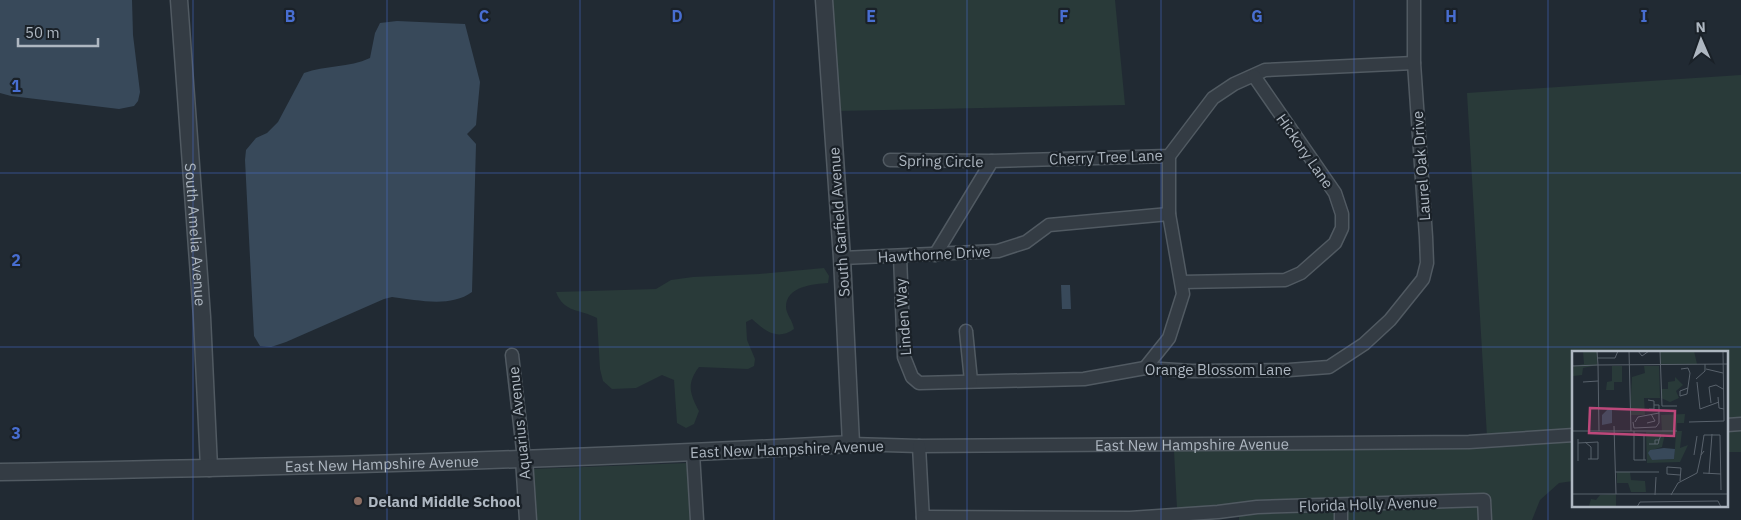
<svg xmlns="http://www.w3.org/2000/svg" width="1741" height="520" viewBox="0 0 1741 520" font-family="'IBM Plex Sans',sans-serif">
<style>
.green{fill:#293a39}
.water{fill:#38495a}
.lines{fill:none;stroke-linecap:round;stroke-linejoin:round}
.minor-casing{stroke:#515a62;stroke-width:15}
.tertiary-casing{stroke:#515a62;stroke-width:19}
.minor{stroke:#343c44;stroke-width:12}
.tertiary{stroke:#343c44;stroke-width:16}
.grid{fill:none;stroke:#486ed1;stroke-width:1;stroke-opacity:0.55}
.education-dot{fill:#8d6e63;stroke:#1a2128;stroke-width:2}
.labels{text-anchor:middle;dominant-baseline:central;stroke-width:4.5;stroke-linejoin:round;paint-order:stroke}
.street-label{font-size:15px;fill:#aeb7c1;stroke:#1a2128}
.poi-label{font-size:15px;font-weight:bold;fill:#aeb7c1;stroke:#1a2128;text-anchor:start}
.inset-road{fill:none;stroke:#59626c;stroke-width:1}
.view{fill:#bc487a;fill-opacity:0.15;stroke:#bc487a;stroke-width:2.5}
.inset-edge{fill:none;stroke:#aeb7c1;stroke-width:2.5}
.grid-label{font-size:16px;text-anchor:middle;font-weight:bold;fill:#486ed1;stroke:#1a2128;stroke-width:4.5;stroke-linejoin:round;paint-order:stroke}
</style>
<rect width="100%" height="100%" fill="#212a33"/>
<g class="green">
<path d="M829 0H1115L1125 105 837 111Z"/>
<path d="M1741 75V452H1727V352H1574L1573 481 1559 483 1540 500 1532 520H1490L1489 494 1338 500 1177 509 1174 451 1487 437 1467 93Z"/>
<path d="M824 268 829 276 828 283C814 284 786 286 786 307 786 314 793 321 794 329 777 341 765 331 752 319L746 322 747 340 755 359 754 366 748 369 699 367C686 384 690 394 699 411L694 424 686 428 677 423 674 380 662 375 636 388 612 389 603 381 600 369 597 318C580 309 564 313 556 292L656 289 671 280 693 277 759 274Z"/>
<path d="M688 463 691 520H535L532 469Z"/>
<path d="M1479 506V520H1347L1346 512Z"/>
<path d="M1335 512 1336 520H1239V516L1257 514Z"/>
</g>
<g class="water">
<path d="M0 0H132L133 35 140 92 138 101 134 106 119 109 11 96 0 93Z"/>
<path d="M397 21 465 24 480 82 476 125 467 134 476 144 472 292C450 308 418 300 392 297L384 299 286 342 271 347 260 346 254 336 245 160 246 150 256 138 267 133 278 122 304 73C325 65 349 68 370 58L375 33 380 23Z"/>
<path d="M1061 285H1070L1071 309H1062Z"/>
</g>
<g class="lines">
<defs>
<g id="minor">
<path d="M890 160 992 161"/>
<path d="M935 255 992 161 1169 156 1213 98 1234 84 1265 70 1414 63"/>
<path d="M900 256 904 357 912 377 919 383 1084 379 1145 368 1192 371 1289 370 1329 367 1364 344 1390 320 1423 279 1427 263 1426 237 1414 63V0"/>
<path d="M842 258 998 251 1026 242 1049 225 1169 214"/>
<path d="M1182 282 1285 280 1301 273 1335 243 1342 228V214L1335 193 1254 76"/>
<path d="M966 331 971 381"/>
<path d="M512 355 524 459"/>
<path d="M1145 368 1169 338 1183 294 1169 214V156"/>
<path d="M1727 425 1741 424"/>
<path id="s1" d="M851 444 919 446 1469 442 1574 435"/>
<path d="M919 446 923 520"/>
<path d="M693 453 697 520"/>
<path d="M1341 506V520"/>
<path d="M923 517 1130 518 1218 512 1257 507 1484 500 1485 520"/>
</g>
<g id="tertiary">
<path id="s2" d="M179 0 202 317 209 468"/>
<path d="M524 459 528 520"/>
<path id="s3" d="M0 472C284 467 567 460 851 444L842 258 824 0"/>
</g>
</defs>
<use href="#minor" class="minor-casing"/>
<use href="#tertiary" class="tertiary-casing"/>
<use href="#minor" class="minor"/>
<use href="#tertiary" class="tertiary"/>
</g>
<path class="grid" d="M193 0V520M387 0V520M580 0V520M774 0V520M967 0V520M1161 0V520M1354 0V520M1548 0V520M0 173H1741M0 347H1741"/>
<circle class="education-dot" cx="358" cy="501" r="5"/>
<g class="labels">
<g class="street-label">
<text transform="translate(1305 151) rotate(55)">Hickory Lane</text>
<text transform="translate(1106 157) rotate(-2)">Cherry Tree Lane</text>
<text transform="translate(941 161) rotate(1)">Spring Circle</text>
<text transform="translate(1421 166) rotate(-94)">Laurel Oak Drive</text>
<text transform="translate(839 222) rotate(-94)">South Garfield Avenue</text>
<text stroke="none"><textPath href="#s2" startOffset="235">South Amelia Avenue</textPath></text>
<text transform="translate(934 254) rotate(-3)">Hawthorne Drive</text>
<text transform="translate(903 317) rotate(-94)">Linden Way</text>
<text x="1218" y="369">Orange Blossom Lane</text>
<text transform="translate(519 423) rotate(-96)">Aquarius Avenue</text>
<text stroke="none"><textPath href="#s1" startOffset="341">East New Hampshire Avenue</textPath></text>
<text transform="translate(787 449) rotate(-2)">East New Hampshire Avenue</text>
<text stroke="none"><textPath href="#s3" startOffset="382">East New Hampshire Avenue</textPath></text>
<text transform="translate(1368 504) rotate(-2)">Florida Holly Avenue</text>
</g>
<g class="poi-label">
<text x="368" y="501">Deland Middle School</text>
</g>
</g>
<g transform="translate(1572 351)">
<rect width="156" height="156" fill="#212a33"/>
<path d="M11 0H25V14L11 17 10 24 1 25 2 15 12 13ZM88 0H122L125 13 88 14ZM40 15H50V31H42V39H34L35 31 40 30ZM72 15H87L88 47H72L73 64H58L60 26 73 22ZM103 26 111 34 104 40 107 47 98 51 89 47V38H96V31L103 30ZM113 63 112 72H105V80H110L108 97 116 94 108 111 75 112 74 81 90 80 89 64ZM93 83H104L102 108 80 109 77 100 90 96ZM45 121H58L59 129 73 130 74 141H59L56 132H45ZM44 143V156H8L17 155 19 148 24 149 28 144Z" fill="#293a39" fill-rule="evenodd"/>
<path d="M36 58 40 59V72L30 74V64ZM92 97 103 98 102 108 80 109 76 102 78 99Z" fill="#38495a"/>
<path class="inset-road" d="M57 0 59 80M66 0 70 5 77 0M88 0 90 55H105M26 7H43L46 0M0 15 26 14 25 0M109 18 116 17 118 22 115 43 108 45V40L116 37M134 18 151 22M124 28 133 20V13M11 31 26 30M125 31 128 58 147 51M146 46 147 57 152 58M76 49 82 50V58H77M139 52 137 36 144 34 151 38M61 71 62 77 84 76 87 72V54H82M63 71 66 66 87 62M117 71 152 70 151 0M75 72 83 70 79 63M42 75 44 143M0 80H105M27 80 26 14 157 13M62 80V109H74M62 83 89 84 87 89M6 88V110M13 91 19 96V108M6 92 26 91V108H16M77 93H86L87 89H83V93M132 100 129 104 132 84H148L149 139M122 104 125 85M72 109V84M43 121H87M131 122 149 123M137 123 140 83M108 124 95 123V116L109 117 108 130M0 143H157M83 144 84 126M99 144 106 132 125 122 129 104M65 156 68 151 146 150 149 156"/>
<path class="view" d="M18 57 103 60 102 85 17 82Z"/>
<rect width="156" height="156" class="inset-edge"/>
</g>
<g class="grid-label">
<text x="290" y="22">B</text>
<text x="484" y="22">C</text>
<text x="677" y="22">D</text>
<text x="871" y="22">E</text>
<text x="1064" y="22">F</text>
<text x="1257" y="22">G</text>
<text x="1451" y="22">H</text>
<text x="1644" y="22">I</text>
<text x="16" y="92">1</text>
<text x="16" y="266">2</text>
<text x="16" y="439">3</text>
</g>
<g transform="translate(1701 40) rotate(358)" stroke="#1a2128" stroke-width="4" paint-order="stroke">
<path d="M0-4L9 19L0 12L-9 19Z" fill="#aeb7c1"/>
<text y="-8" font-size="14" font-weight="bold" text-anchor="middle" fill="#aeb7c1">N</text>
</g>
<path d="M18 38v8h80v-8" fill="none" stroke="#aeb7c1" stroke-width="2.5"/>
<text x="25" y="38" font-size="15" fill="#aeb7c1" stroke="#1a2128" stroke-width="4" paint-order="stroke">50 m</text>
</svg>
